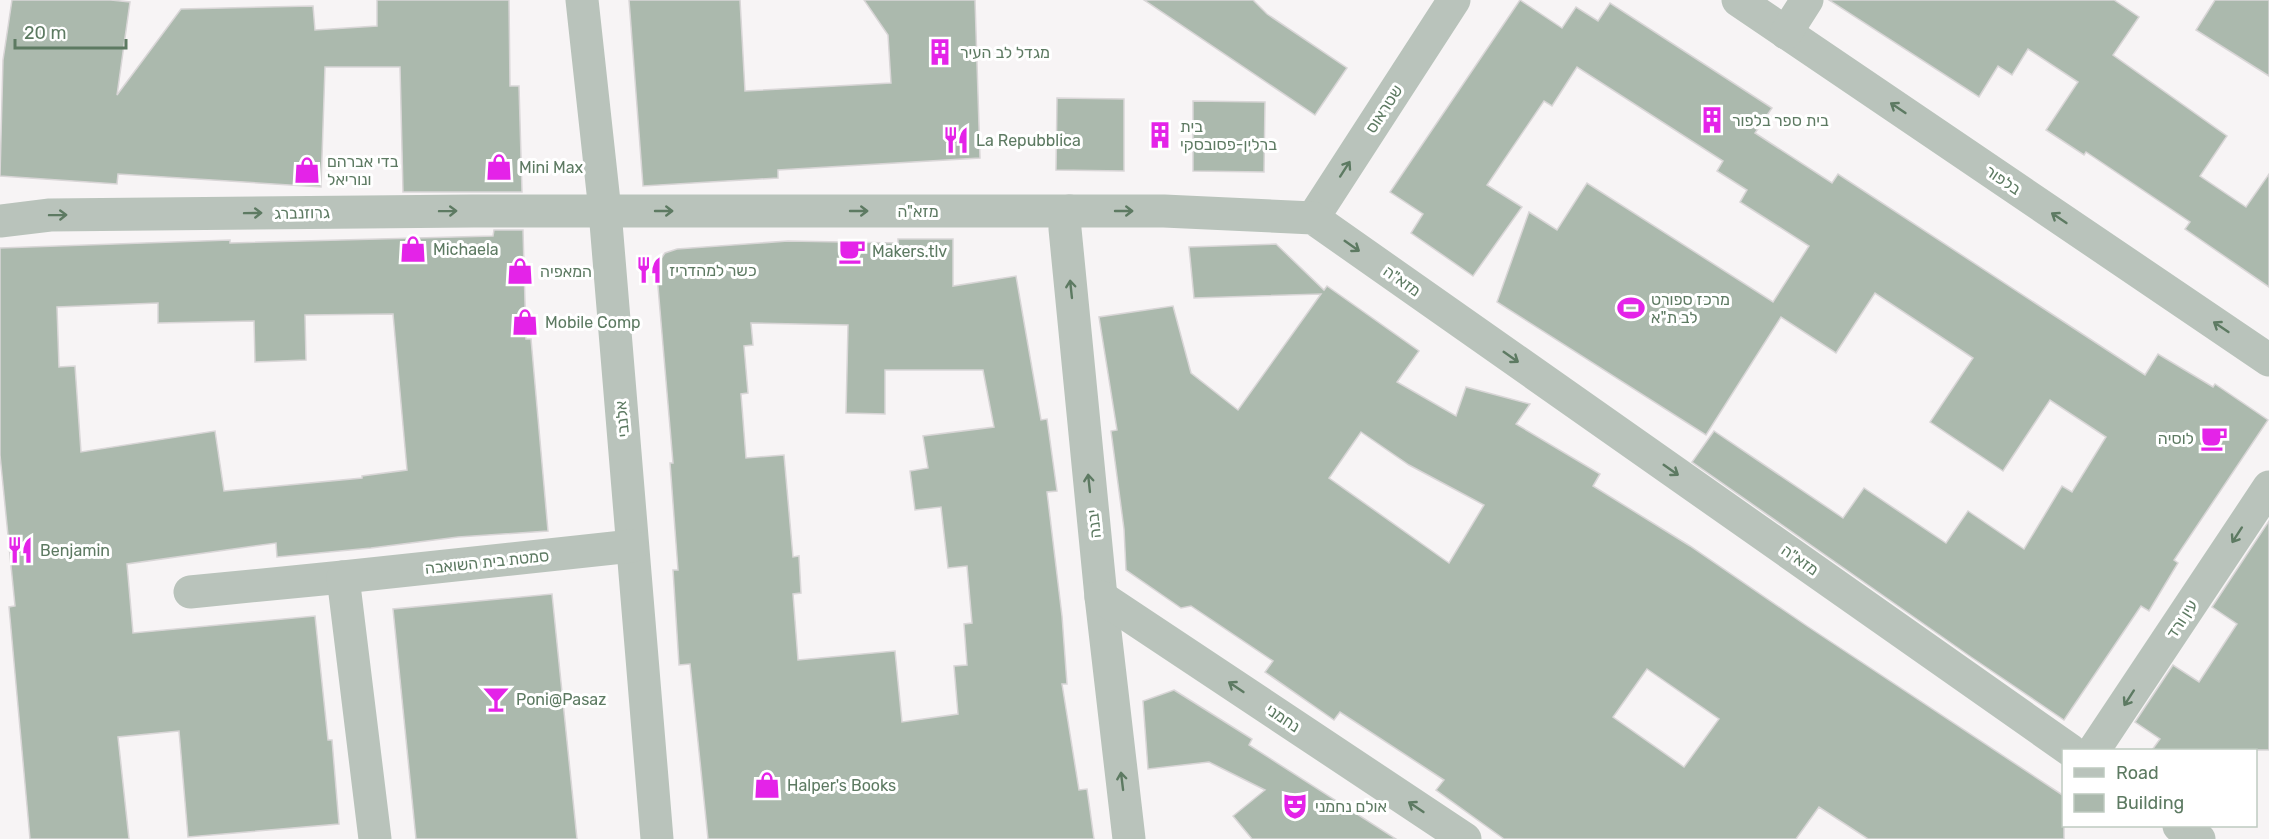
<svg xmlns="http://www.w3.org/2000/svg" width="2269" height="839" viewBox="0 0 2269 839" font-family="Rubik,'Noto Sans Hebrew',sans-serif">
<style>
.building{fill:#abb9ad;stroke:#d9d6d7;stroke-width:1.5;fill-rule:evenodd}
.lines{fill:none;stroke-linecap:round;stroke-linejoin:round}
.street{stroke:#b9c3bb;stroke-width:33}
.oneway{stroke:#5d7a62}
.labels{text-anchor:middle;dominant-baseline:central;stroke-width:6;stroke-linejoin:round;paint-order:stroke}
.poi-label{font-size:16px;fill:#5d7a62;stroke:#fff;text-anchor:start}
.street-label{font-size:16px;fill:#5d7a62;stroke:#fff}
</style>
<rect width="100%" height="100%" fill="#f7f4f5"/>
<g class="building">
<path d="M12 0H111L130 2 117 95 181 9 313 6 315 30 377 26V0H509L510 86H519L522 192H403L400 67H325L321 187 118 174 117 184 0 176 3 60Z"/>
<path d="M629 0H740L745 91 891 83 888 35 864 0H975L980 158 778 170V178L643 186Z"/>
<path d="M1144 0H1253L1267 14 1347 68 1315 115Z"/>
<path d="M1520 0 1562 28 1576 7 1598 21 1610 3 1772 108 1755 133 1832 183 1838 174 2145 375 2158 354 2213 387 2215 384 2268 420 2174 560 2178 563 2149 611 2141 606 2064 720 1971 657 1692 462 1714 431 1843 518 1864 488 1946 543 1968 511 2024 549 2062 486 2072 492 2106 437 2050 400 2003 471 1930 422 1973 358 1875 293 1836 353 1781 317 1706 435 1497 302 1529 212 1557 230 1587 183 1773 302 1809 246 1740 202 1747 190 1717 171 1723 161 1577 67 1552 106 1544 101 1487 185 1522 207 1473 276 1411 233 1423 214 1390 192Z"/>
<path d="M1829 0H2114L2139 17 2113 55 2227 136 2200 176 2246 207 2269 174V287L2185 229 2190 222 2086 152 2084 155 2046 130 2078 82 2028 49 2012 75 1998 66 1979 97Z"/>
<path d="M2215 0H2269V76L2196 30Z"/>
<path d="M1057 98 1124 99V171L1056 170Z"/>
<path d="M1193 101 1265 102 1264 172 1193 171Z"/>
<path d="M494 230H523L526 339H531L548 531 458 537 371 548 277 557 276 543 127 564 133 633 315 616 328 740H332L339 824 188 837 179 731 118 737 129 839H30L9 607 15 606 0 455V248L230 240V243L493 236ZM158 303V323L254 321 255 362 306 360 305 315 393 314 407 470 362 476V478L224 491 215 431 81 452 75 366 59 367 57 307Z"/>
<path d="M898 239H953V286L1016 276 1041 420 1047 419 1057 491 1047 492 1062 616 1067 684H1062L1079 790 1087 789 1094 839H708L690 664 679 665 673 570H678L670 463H673L657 275 658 263 665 253 677 249 788 241 898 243ZM751 323 848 325 846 413 885 414V370H983L994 427 923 436 928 468 910 471 915 510 941 507 948 568 967 566 972 623 964 624 967 665 954 666 958 714 902 722 895 651 798 660 793 594 801 593 799 556 793 557 784 455 746 458 741 394 748 393 744 346 753 345Z"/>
<path d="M1276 244 1324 290 1327 286 1419 351 1397 382 1456 416 1466 387 1530 404 1516 424 1600 474 1593 486 1690 546 1807 626 2064 796V839H1868L1819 807 1796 839H1504L1436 790 1444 780 1340 712 1334 720 1265 672 1273 661 1191 606 1181 608 1126 570 1124 529 1111 431 1117 430 1099 317 1173 306 1191 373 1238 410 1321 294 1194 298 1189 247ZM1361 432 1409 465 1484 505 1449 563 1329 478ZM1647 669 1719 719 1684 767 1613 717Z"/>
<path d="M2269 521V750H2152L2160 739 2135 722 2173 665 2199 682 2237 624 2212 607Z"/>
<path d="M552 594 577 839H416L393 609Z"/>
<path d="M1174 690 1252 739 1249 745 1396 839H1252L1233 816 1265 790 1209 762 1148 769 1143 701Z"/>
</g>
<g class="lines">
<g class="street">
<path d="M582 0 605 211 657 839"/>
<path d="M1738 0 2269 360"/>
<path d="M1786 33 1807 0"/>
<path d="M1070 211 1065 217V229L1101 597 1129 839"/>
<path d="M1313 218 1454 0"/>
<path d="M0 221 50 215 473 211H1164L1313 218 2070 750"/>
<path d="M190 592 343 577"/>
<path d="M1101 597 1465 839"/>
<path d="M2094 750 2269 487"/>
<path d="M2179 826 2199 839"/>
<path d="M375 839 343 577 632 546"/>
</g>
</g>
<defs><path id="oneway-shaft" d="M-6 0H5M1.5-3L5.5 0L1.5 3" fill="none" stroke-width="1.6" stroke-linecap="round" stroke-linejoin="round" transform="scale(1.5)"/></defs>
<g class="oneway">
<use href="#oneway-shaft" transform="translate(1898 108) rotate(-146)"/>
<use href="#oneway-shaft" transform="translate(1345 169) rotate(-57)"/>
<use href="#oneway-shaft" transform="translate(448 211) rotate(-1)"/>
<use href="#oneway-shaft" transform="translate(664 211)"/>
<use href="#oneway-shaft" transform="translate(859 211)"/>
<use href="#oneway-shaft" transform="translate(1124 211)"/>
<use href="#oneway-shaft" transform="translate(253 213) rotate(-1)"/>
<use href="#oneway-shaft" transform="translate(58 215) rotate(-1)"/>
<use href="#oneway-shaft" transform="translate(2059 218) rotate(-146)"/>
<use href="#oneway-shaft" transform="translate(1352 246) rotate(35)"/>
<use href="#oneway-shaft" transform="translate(1071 289) rotate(-96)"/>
<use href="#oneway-shaft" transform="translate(2221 327) rotate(-146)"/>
<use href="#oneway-shaft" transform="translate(1511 357) rotate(35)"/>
<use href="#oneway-shaft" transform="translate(1671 470) rotate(35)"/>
<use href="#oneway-shaft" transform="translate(1089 483) rotate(-96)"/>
<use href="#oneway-shaft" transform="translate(2237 535) rotate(123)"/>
<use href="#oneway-shaft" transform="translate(1236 687) rotate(-146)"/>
<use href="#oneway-shaft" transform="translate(2129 698) rotate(123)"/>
<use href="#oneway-shaft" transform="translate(1122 781) rotate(-97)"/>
<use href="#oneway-shaft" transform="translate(1416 807) rotate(-146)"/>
</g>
<defs>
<symbol id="building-bare" viewBox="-9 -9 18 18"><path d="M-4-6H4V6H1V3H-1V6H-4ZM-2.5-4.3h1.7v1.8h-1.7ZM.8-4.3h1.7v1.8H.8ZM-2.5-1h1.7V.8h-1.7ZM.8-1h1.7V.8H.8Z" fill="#e423e8" stroke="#fff" stroke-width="2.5" paint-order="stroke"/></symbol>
<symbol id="restaurant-bare" viewBox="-9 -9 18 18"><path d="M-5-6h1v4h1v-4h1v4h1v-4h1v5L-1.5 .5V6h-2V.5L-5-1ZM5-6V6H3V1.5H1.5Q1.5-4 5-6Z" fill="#e423e8" stroke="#fff" stroke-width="2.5" paint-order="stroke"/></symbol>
<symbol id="shop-bare" viewBox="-9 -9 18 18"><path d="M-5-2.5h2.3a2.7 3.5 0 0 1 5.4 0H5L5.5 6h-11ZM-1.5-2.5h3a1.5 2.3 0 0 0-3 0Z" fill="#e423e8" stroke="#fff" stroke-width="2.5" paint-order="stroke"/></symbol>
<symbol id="cafe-bare" viewBox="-9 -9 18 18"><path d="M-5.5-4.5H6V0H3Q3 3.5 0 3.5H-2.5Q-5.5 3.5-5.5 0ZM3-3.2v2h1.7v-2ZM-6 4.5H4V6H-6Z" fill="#e423e8" stroke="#fff" stroke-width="2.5" paint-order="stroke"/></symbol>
<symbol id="stadium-bare" viewBox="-9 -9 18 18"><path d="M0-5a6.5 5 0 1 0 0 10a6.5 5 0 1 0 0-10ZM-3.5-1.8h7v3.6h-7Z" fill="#e423e8" stroke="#fff" stroke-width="2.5" paint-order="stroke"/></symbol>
<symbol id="bar-bare" viewBox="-9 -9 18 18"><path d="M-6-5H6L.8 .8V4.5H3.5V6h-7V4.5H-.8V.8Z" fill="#e423e8" stroke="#fff" stroke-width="2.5" paint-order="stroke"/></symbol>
<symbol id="theatre-bare" viewBox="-9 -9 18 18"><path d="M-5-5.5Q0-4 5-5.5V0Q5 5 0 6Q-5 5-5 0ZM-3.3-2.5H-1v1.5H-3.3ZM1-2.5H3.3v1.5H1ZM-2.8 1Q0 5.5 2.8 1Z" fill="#e423e8" stroke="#fff" stroke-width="2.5" paint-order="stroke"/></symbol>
</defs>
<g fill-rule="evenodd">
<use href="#building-bare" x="921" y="33" width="38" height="38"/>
<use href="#building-bare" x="1693" y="101" width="38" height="38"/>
<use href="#building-bare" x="1141" y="116" width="38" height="38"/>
<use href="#restaurant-bare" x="937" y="121" width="38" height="38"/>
<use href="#shop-bare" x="480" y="148" width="38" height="38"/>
<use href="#shop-bare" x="288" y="151" width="38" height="38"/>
<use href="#shop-bare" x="394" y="230" width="38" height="38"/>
<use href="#cafe-bare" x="833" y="232" width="38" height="38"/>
<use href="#restaurant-bare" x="630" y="251" width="38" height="38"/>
<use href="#shop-bare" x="501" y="252" width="38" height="38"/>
<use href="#stadium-bare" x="1612" y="289" width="38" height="38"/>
<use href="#shop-bare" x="506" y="303" width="38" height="38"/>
<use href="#cafe-bare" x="2195" y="419" width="38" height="38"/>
<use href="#restaurant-bare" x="1" y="531" width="38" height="38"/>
<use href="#bar-bare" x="477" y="680" width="38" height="38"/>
<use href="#shop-bare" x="748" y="766" width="38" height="38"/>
<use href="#theatre-bare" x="1276" y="787" width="38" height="38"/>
</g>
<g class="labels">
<g class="poi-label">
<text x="960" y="52">מגדל לב העיר</text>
<text x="1732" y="120">בית ספר בלפור</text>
<text x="1180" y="126">בית<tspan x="1180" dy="18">ברלין-פסובסקי</tspan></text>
<text x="976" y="140">La Repubblica</text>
<text x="327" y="161">בדי אברהם<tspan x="327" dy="18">ונוריאל</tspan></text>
<text x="519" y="167">Mini Max</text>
<text x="433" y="249">Michaela</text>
<text x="872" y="251">Makers.tlv</text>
<text x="669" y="270">כשר למהדריז</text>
<text x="540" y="271">המאפיה</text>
<text x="1651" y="299">מרכז ספורט<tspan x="1651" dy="18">לב ת"א</tspan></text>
<text x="545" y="322">Mobile Comp</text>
<text x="2194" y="438" text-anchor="end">לוסיה</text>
<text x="40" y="550">Benjamin</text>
<text x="516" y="699">Poni@Pasaz</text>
<text x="787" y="785">Halper's Books</text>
<text x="1315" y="806">אולם נחמני</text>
</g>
<g class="street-label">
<text transform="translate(1384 109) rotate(-57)">שטראוס</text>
<text transform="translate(2003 180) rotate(34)">בלפור</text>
<text x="918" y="211">מזא"ה</text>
<text transform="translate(302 213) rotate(-1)">גרוזנברג</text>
<text transform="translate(1402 281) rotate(35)">מזא"ה</text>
<text transform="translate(622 419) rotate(-95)">אלנבי</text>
<text transform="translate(1094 524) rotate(-96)">יבנה</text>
<text transform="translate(1800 560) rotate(35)">מזא"ה</text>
<text transform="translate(487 562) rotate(-6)">סמטת בית השואבה</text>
<text transform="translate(2182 619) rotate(-57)">עין ורד</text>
<text transform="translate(1283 718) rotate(34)">נחמני</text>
</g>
</g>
<rect x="2062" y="749" width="195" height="78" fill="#ffffff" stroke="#becac0" stroke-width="1.5"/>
<rect x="2074" y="768" width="30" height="9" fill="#b9c3bb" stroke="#becac0" stroke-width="1.5"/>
<text x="2116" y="779" font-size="18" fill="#5d7a62">Road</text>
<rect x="2074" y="794" width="30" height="18" fill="#abb9ad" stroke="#becac0" stroke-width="1.5"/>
<text x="2116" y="809" font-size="18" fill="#5d7a62">Building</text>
<path d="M15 39v9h111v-9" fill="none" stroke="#5d7a62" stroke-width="3"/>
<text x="24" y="39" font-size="18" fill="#5d7a62" stroke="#ffffff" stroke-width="4.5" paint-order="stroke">20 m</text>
</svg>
